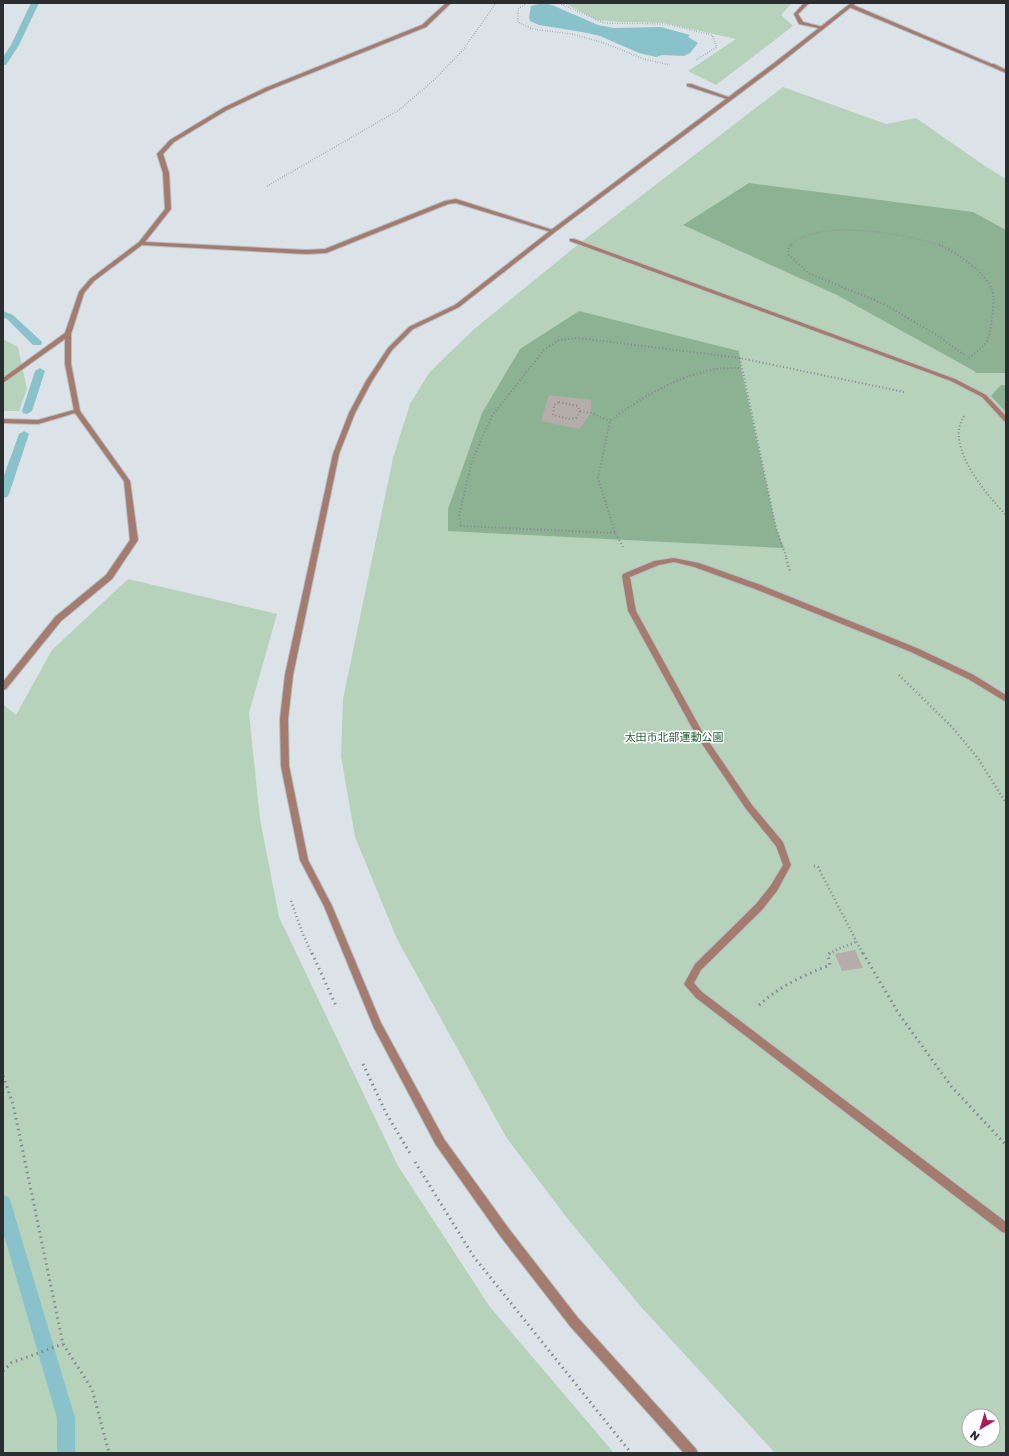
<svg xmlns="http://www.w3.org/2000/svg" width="1009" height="1456" viewBox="0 0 1009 1456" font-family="'Golos Text','Noto Sans JP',sans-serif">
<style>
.green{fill:#b6d2ba;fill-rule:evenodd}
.forest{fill:#8db293}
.water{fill:#8ac2cb}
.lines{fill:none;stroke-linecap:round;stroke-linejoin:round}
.stream{fill:#8ac2cb;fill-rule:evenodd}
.building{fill:#b6aca9}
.service-casing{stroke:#b8bfc4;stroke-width:2}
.pedestrian-casing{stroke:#b8bfc4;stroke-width:2}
.minor-casing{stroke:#b8bfc4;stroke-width:2}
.tertiary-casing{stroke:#b8bfc4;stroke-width:2}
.path-far3{stroke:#83898d;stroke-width:1.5;stroke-dasharray:0.5 2;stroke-linecap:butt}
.path-far2{stroke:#83898d;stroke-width:2;stroke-dasharray:1 2.5;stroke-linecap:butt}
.path-far1{stroke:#83898d;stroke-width:2.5;stroke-dasharray:1 3;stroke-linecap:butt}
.path{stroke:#83898d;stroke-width:3;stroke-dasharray:1.5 4;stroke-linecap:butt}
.service{fill:#a47c6f;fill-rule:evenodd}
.pedestrian{fill:#a47c6f;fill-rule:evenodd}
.minor{fill:#a47c6f;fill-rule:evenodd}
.tertiary{fill:#a47c6f;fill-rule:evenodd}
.labels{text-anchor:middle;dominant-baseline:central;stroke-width:3;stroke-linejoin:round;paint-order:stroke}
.park-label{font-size:11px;fill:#286037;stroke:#fff}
</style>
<rect width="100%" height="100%" fill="#dbe3e9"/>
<g class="green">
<path d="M564 3 620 4 792 3 781 15 793 26 716 85 688 71 736 39 665 23 621 22 597 20Z"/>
<path d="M783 87 886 124 916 118 985 166 1006 179V1453H775L642 1308 567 1218 506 1137 397 939 355 837 341 756 343 699 393 458 410 404 429 373 473 330 580 243ZM969 1416H993V1440H969Z"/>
<path d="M3 339 18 347 27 389 19 411H3Z"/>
<path d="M128 579 277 614 249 713 260 819 279 917 398 1166 490 1307 614 1453H3V704L16 715 52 650Z"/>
</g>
<g class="forest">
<path d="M749 183 973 212 1006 230V373H975L976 372 837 295 683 225Z"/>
<path d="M579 311 739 351 741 368 776 528 784 548 448 531V509L482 413 520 349Z"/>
<path d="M1001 385H1006V412L991 396Z"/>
</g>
<path class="water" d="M544 3 552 5 598 25 614 28 661 27 690 35 688 37 698 43 690 53 684 56 662 55 656 57 639 53 600 36 588 33 539 25 530 21 529 17 531 6Z"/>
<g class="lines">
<g class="stream">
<path d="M31 3H39L19 45 6 65H3V57L11 45Z"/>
<path d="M3 311 13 315 41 341 42 343 41 345H33L7 319 3 318Z"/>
<path d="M40 368 45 371 32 411 27 414 23 413 22 411 35 371Z"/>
<path d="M24 431 29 434 9 494 7 497 3 498V478L19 434Z"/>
<path d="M3 1195 9 1197 11 1203 75 1418V1453H57V1418L3 1232Z"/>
</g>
</g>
<g class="building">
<path d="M549 395 591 400V413L579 429 541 421Z"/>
<path d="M855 950 863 968 842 971 835 954Z"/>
</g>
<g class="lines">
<defs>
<g id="service">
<path d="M446 3H451L426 27 269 90 227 110 174 142 163 154 169 173 171 209 145 242 306 250 325 249 445 201 456 199 556 231 551 232 456 203 448 204 326 253 306 254 142 245 94 281 84 293 71 334V364L80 411 130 481 138 540 112 579 61 621 6 689 3 690V682L55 617 106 575 130 540 124 481 75 413 38 424 3 423V419L38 420 74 410 65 364V339L3 383V378L65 333 79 292 90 279 139 242 165 209 163 173 157 154 170 140 223 108 265 88 422 25Z"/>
<path d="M804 3H809L798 14 803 22 823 27V29L799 24 794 14Z"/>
<path d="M990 64H994L1006 70V73L990 66Z"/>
<path d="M687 84H691L731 98 727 99 687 86Z"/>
</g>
<g id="pedestrian">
<path d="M570 239H574L955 379 986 395 1006 416V422L1004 421 982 397 951 381 570 241Z"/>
<path d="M674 558 699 563 761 585 917 648 974 675 1006 695V702L968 679 911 652 755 589 694 567 674 562 659 565 630 577 636 611 703 733 752 805 783 842 791 865 777 891 762 910 701 970 694 983 702 992 1006 1222V1233L1002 1232 696 998 684 984 695 964 756 904 771 885 783 865 776 846 746 809 696 735 628 611 622 576 623 574 654 561Z"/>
</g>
<path id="minor" d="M849 5H853L994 65 990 66 849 7Z"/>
<path id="tertiary" d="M851 3H856L778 65 555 232 459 307 413 329 392 350 372 381 355 413 339 454 293 675 288 719 289 766 308 860 332 906 381 1023 444 1139 509 1229 578 1318 696 1449 698 1453H684L570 1326 501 1237 436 1145 374 1028 324 906 300 860 281 766 280 719 285 675 333 454 349 413 366 381 388 348 409 327 455 305 551 230 774 63Z"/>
</defs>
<use href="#service" class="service-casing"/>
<use href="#pedestrian" class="pedestrian-casing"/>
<use href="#minor" class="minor-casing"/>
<use href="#tertiary" class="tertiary-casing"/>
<g class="path-far3">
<path d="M527 3 518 9V22L532 29 572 34 604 43 644 59 670 65"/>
<path d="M559 3 604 23 667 24 712 35 717 47 696 60"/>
<path d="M267 186 399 110 434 80 463 50 496 3"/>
<path d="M790 246C817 217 908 234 942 246"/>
</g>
<g class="path-far2">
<path d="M791 245 788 249 789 255 808 273 884 304 935 334 965 355"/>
<path d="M939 245C955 251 987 273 992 290 995 299 993 309 992 318 989 342 988 343 969 358"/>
<path d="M740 358 776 528 787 559"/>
<path d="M559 402 577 406 580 411 576 418 569 419 553 415 554 405Z"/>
<path d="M580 411 591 413 610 421"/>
<path d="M964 416C944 446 987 495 1006 515"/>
<path d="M615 533 461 526 459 515 472 461 492 416 544 350 559 340 578 338 740 358 904 392"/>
<path d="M623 547 615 533 598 478 610 421C643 396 675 377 716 369 724 368 733 368 741 368"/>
</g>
<g class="path-far1">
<path d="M786 558 790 571"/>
<path d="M899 675 952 727 977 757 1006 803"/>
<path d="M814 866 818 867 863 954"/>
<path d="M291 901 302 932 312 954"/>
<path d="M829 954 838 949 856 942"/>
</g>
<g class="path">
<path d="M312 953 337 1008"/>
<path d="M863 953 899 1014 951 1086 1006 1145"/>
<path d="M759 1005C780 986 804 975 830 965L828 955 830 953"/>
<path d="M363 1064 386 1113 411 1155"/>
<path d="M3 1076 13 1104 63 1344 92 1389 109 1453"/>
<path d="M415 1162 474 1257 631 1453"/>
<path d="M3 1371 11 1363 63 1344"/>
</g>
<use href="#service" class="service"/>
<use href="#pedestrian" class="pedestrian"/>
<use href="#minor" class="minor"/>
<use href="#tertiary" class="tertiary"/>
</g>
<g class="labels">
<g class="park-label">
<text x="674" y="736">太田市北部運動公園</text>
</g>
</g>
<rect width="1009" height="1456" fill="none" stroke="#2b2e30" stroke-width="8"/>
<g transform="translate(981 1428) rotate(218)"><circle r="19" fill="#ffffff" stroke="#aaabac"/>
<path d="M0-3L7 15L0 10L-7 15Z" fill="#ab1b54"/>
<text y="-6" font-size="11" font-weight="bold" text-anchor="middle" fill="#2b2e30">N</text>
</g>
</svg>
